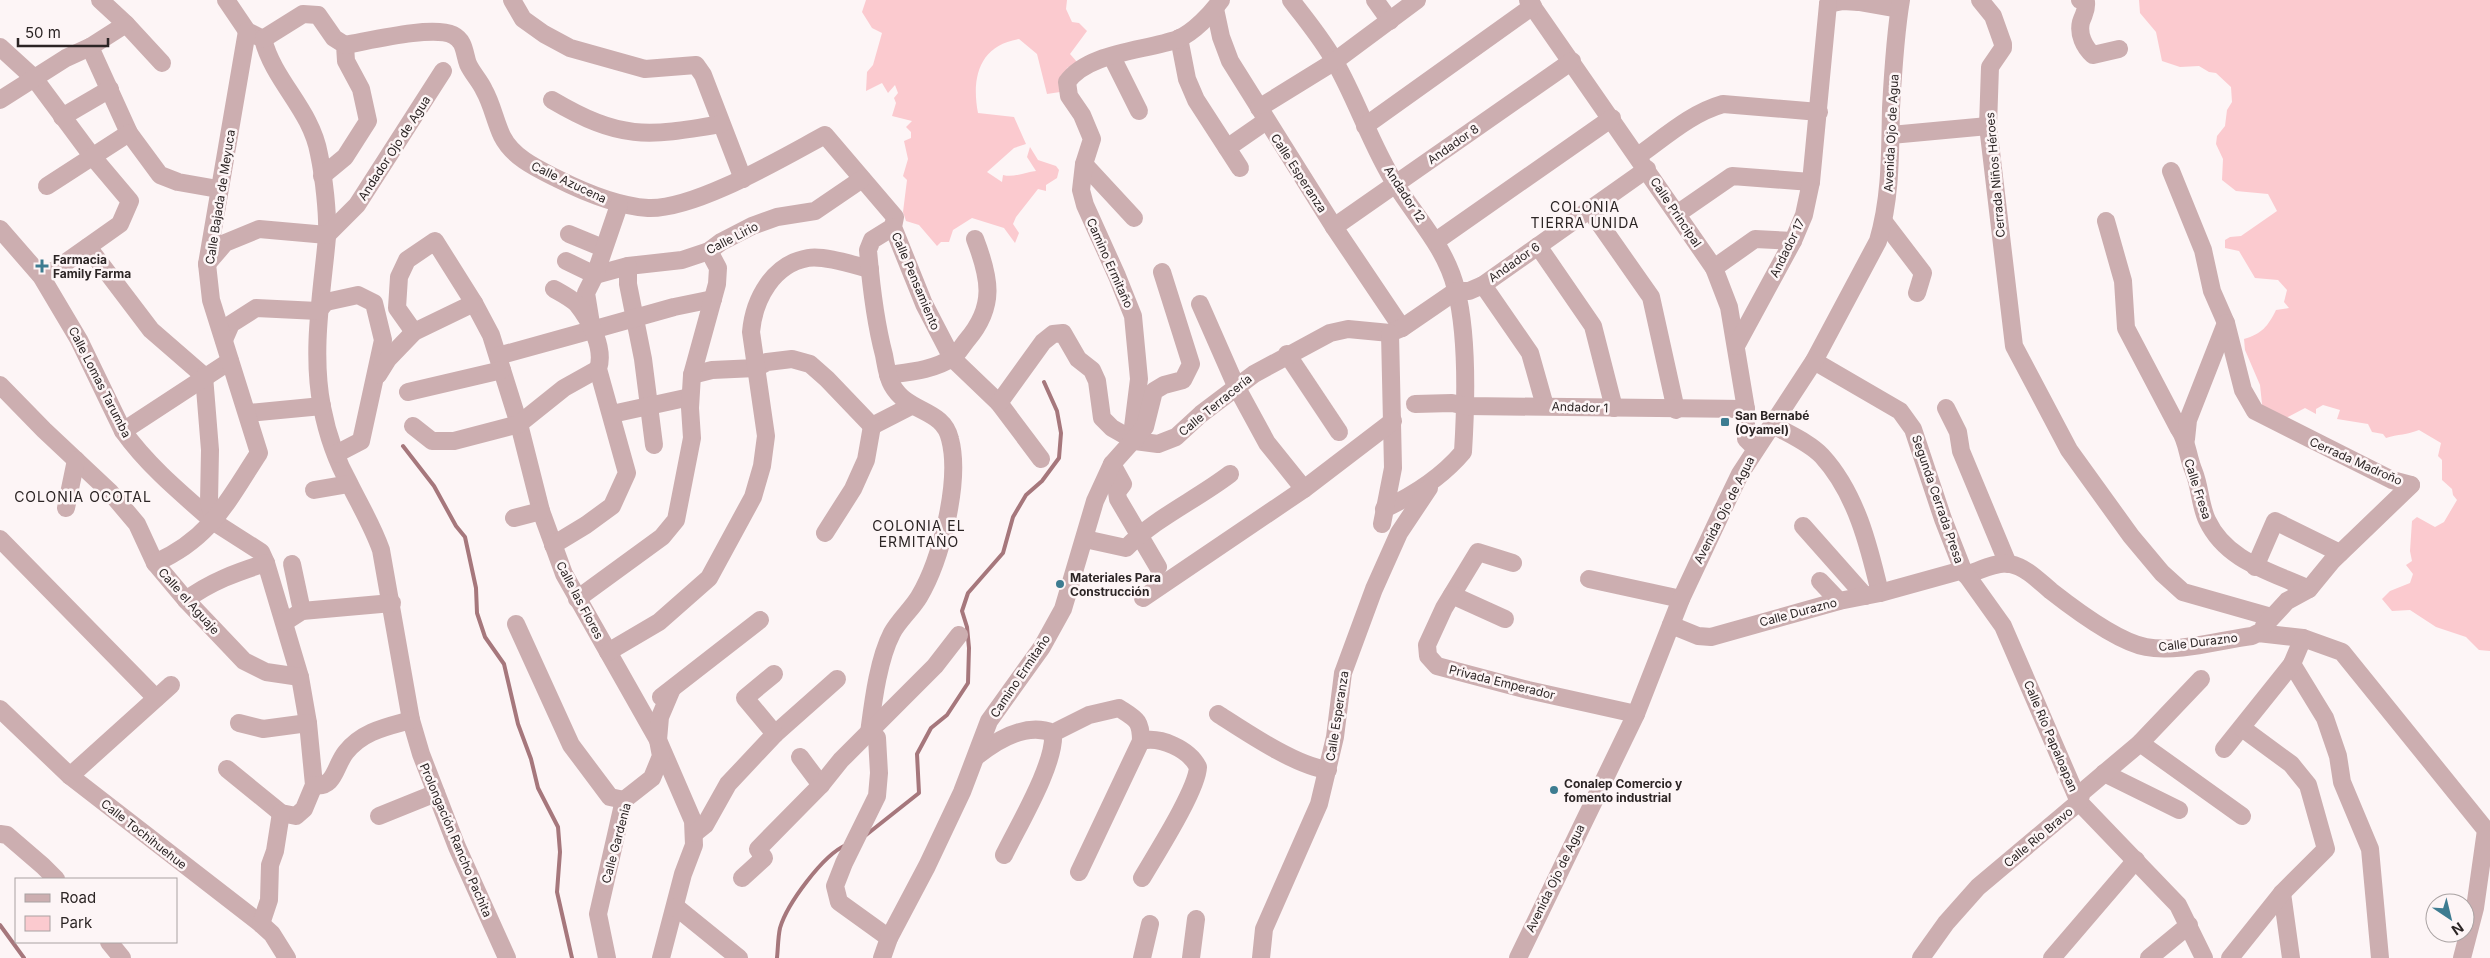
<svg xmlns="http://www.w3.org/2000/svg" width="2490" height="958" viewBox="0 0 2490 958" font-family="Inter,sans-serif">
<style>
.green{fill:#fbcacf}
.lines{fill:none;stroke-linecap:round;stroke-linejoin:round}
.stream{stroke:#a6777c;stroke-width:4}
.minor{stroke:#ccaeb0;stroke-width:18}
.poi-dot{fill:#3d7c91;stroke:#fdf5f6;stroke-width:2}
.labels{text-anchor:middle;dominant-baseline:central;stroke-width:5;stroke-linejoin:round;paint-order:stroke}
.street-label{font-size:12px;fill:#2c2525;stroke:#fdf5f6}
.poi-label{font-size:12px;font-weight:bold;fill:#2c2525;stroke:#fdf5f6;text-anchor:start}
.neighbourhood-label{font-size:14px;letter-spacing:1px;fill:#2c2525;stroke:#fdf5f6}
</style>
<rect width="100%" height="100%" fill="#fdf5f6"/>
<g class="green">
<path d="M866 0H1067L1066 9 1072 22 1079 23 1087 31 1070 54 1077 62 1067 68 1060 92 1047 94 1037 54 1019 39C980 45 971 77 978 113L1014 117 1026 144 1014 148 987 172 1002 182 1003 175C1014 178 1025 172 1036 171L1027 157 1030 147 1038 160 1056 166 1059 170 1057 178 1046 185V191L1038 189 1016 217 1013 224 1019 233 1015 243 1004 228 972 218 953 230 949 242H941L937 246 919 225 906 221 903 212 907 180 903 176 908 159 904 141 911 138V132L906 127 912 121 892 116 896 103 894 98 898 93 895 85 888 93 882 83 866 91 867 72 873 65 882 33 872 28 862 12Z"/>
<path d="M2139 0H2490V651L2479 650 2466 637 2436 627 2410 610 2392 611 2382 599 2390 591 2410 583 2413 574 2406 565 2412 561 2410 551 2412 521 2417 517 2435 527 2444 522 2457 500 2453 495 2452 489 2442 480V460L2438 456 2441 443 2419 430C2407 435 2398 434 2386 438L2383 434 2372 432 2368 424 2337 419 2340 410 2323 405 2316 409V414L2305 408 2280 421 2263 413 2260 385 2245 350 2244 339C2262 334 2268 326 2276 310L2289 308 2284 302 2287 290 2278 280 2255 278 2239 251 2225 248V240L2230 237 2241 236 2277 211 2268 194 2236 191 2222 180 2223 159 2216 144 2217 136 2225 126 2227 110 2232 102 2231 87 2216 73 2209 72 2199 66 2180 67 2162 61 2156 32 2140 13Z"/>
</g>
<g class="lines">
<g class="stream">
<path d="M403 446 434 486 456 526 465 537 476 588 477 613 485 637 504 664 518 724 531 759 538 788 558 827 560 852 557 892 572 958"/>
<path d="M866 835 919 793 917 754 931 728 947 715 968 683 969 648 967 627 962 611 968 593 1003 553 1013 517 1026 495 1042 481 1059 458 1061 433 1057 411 1044 382"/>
<path d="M0 925 24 958"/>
<path d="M777 958C778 948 778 937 780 928 787 904 823 855 846 845"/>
</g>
<g class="minor">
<path d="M100 0 126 24 162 63"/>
<path d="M226 0 247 31 263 39C274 82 311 109 319 154 324 178 328 213 327 237 322 293 311 351 322 407 327 433 337 462 350 485 361 507 373 527 381 550L411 720 421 754 457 847 507 958"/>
<path d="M512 0 523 19 544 34 570 48 645 69 696 65 703 75 743 179"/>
<path d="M1291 0C1306 20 1323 40 1335 62 1358 102 1371 146 1396 185 1418 220 1446 248 1456 289 1468 336 1466 404 1463 452 1441 478 1414 495 1384 509"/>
<path d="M1375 0 1390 21"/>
<path d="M1528 0 1714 268 1729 307 1746 409V439L1756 449"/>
<path d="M1980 0 1993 16 2003 44V48L1990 67 1988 126 2014 346 2069 450 2131 536 2162 573 2183 592 2271 617"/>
<path d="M2080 0 2086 2C2087 11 2084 13 2081 22 2078 34 2084 47 2093 55L2119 49"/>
<path d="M1859 2 1899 9"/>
<path d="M1828 4 1843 1 1859 2 1860 0"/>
<path d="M1215 9 1221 37 1230 61 1334 227 1402 328"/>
<path d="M1179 38 1187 79 1196 100 1240 168"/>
<path d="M263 39 303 14 318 15 334 38 345 45 346 61 361 89 368 121 345 157 322 176"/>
<path d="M345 45C369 41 432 25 453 35 465 41 464 53 468 64 472 73 480 81 484 90 492 104 495 121 502 136 513 158 538 169 558 179 586 193 617 206 648 208 695 210 782 158 825 135L895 217 893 227 924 304 952 358 999 403 1041 459"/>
<path d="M0 47 34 78 92 156 130 201 120 224 55 270 41 276"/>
<path d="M90 47 129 133 160 175 178 182 218 189"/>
<path d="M1112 57 1139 111"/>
<path d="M0 100 66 58 90 47 126 24"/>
<path d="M552 100C620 140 646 137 721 124"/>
<path d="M1259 108 1335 61 1417 0"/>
<path d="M62 117 110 89"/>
<path d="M1365 126 1533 6"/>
<path d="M1891 135 1988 126"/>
<path d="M1227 148 1266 121"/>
<path d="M1638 156C1665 137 1691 113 1723 104L1819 112"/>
<path d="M1084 164 1134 218"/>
<path d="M2171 171 2203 250 2212 291 2226 323 2243 390 2255 411 2392 480 2411 485"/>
<path d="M47 186 129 133"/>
<path d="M1590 210 1651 297 1676 410"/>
<path d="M1677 214 1732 176 1811 182"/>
<path d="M2106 221 2123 281 2126 328 2179 429C2188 442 2187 456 2194 472 2200 487 2200 505 2207 520 2226 561 2270 571 2309 589"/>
<path d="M1884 222 1923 273 1917 293"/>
<path d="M1334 227 1572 61"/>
<path d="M0 229 41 276 79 340 123 431C148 466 182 494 214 522"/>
<path d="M569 234 603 248"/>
<path d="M1436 241 1612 118"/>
<path d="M1538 246 1593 326 1614 408"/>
<path d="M88 247 151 330 204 376"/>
<path d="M566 261 595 275 628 266 682 260 709 251 721 242 752 226 777 217 815 211 862 179"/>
<path d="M207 264 225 243 259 229 327 235 357 205 443 71"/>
<path d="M628 266V284L643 359 654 445"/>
<path d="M1714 268 1755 239 1793 241"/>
<path d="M1483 285 1530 353 1545 406"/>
<path d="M1200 304 1236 386 1267 443 1304 489"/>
<path d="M592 330 674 307 713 299"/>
<path d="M414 332 397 308 399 277 407 260 435 241 474 303 491 335 519 424 541 511 564 574 658 740 693 821 694 845 683 874 661 958"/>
<path d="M224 340 231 324 256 308 318 311 326 302 358 295 374 303 383 340 361 441 336 454"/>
<path d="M1736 346 1793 241 1804 215 1811 182 1828 4"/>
<path d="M1287 354 1339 432"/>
<path d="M498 356 592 330 586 293 595 275 619 205"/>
<path d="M1814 361 1900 411 1913 429 1943 519 1963 570"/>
<path d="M378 375 388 359 414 332 474 303"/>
<path d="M692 375 712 370 756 368 767 362 792 359 810 364 827 379 872 426"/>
<path d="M888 375C909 372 934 370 952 358 958 354 962 346 967 340 996 306 990 278 975 239"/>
<path d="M204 376 210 450 209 502 214 522 261 552 266 563 300 677 308 723 314 785 304 809 296 816 281 813 227 769"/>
<path d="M0 385 44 430 110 492 137 524 155 563 186 600 244 661 266 672 300 677"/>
<path d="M408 392 502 370"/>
<path d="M999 403 1043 342 1053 334 1063 333 1078 359 1092 370 1097 381 1102 418 1112 428 1135 441 1158 444 1176 437 1201 414 1254 374 1330 333 1348 329 1390 333 1402 328 1456 291H1469L1483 285 1647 169"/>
<path d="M1415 404 1452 403 1466 406 1746 409"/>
<path d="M1946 408 1958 432 1961 451 2008 564"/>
<path d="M248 413 322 406"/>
<path d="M612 414 690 397"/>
<path d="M1773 425C1789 434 1810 443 1822 456 1856 493 1869 546 1880 593"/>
<path d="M413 426 432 441H454L519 424 564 388 598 369"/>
<path d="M872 426 911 406"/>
<path d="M123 431 230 361"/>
<path d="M2186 439 2188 420 2226 323"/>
<path d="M1135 441 1133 427 1139 379 1133 316 1117 276 1085 205 1081 190 1084 164 1092 139 1082 115 1069 96 1067 82C1088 52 1145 51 1178 39 1194 32 1211 14 1221 0"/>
<path d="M1112 464 1123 484 1117 492 1118 499 1158 567"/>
<path d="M314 490 349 484"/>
<path d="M66 508 76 460"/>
<path d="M514 518 541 511"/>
<path d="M1382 524 1393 468 1390 333"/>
<path d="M1803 526 1865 596"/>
<path d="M825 533 853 489 866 460 872 426"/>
<path d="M0 539 156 698"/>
<path d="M1085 539 1126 548C1155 518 1196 500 1230 474"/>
<path d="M553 545 586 525 612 506 627 473 598 369C605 349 590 320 577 304 571 298 561 293 554 289"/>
<path d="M155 563C211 538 227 502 259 453L211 300 207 264 247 31"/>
<path d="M1513 563 1478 552 1444 608 1427 645 1428 656 1437 666 1528 690 1636 714"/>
<path d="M292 564 302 611"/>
<path d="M2255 567 2275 521 2340 553"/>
<path d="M1966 575C1979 571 1997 561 2010 564 2026 567 2039 581 2051 591 2074 609 2118 642 2146 647 2177 653 2220 640 2252 636L2258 633 2303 638 2342 652 2486 830 2475 908 2462 958"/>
<path d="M1589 579 1681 599"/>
<path d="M1820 581 1839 601"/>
<path d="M1452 595 1505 619"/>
<path d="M1143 598 1304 489 1393 421"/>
<path d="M577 599 662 537 676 520 692 438 690 408 692 375 717 284 718 268 709 251"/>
<path d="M186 600C210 582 237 572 266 563"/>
<path d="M285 622 302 611 392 603"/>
<path d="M516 624 571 745 610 797 624 800"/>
<path d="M1671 625 1698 636 1711 637 1839 601 1880 593 1963 570 2003 626 2079 802 2178 905 2204 958"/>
<path d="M2264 626 2287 601 2309 589 2332 561 2411 485"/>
<path d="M608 652 659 622 709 578 753 497 762 466 766 436 751 332C754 299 773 264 808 258 824 255 854 265 870 269"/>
<path d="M2292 664 2325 718 2338 756 2342 782 2370 849 2380 958"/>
<path d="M661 697 760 620"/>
<path d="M0 709 70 776 261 924 272 934 287 958"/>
<path d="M1218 714C1246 732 1296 766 1328 770"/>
<path d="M239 723 263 729 308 723"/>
<path d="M869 733C873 703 878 660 892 633 899 620 911 610 919 597 941 560 961 481 950 439 943 408 908 414 892 385 887 376 886 365 884 355 875 321 871 286 868 250L872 240 893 227"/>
<path d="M869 733 877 738 879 773 877 796 844 863 835 886 839 902 889 938"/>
<path d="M775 734 837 679"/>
<path d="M1141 741C1160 736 1189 749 1198 767 1197 790 1156 854 1142 878"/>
<path d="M2140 743 2242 816"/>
<path d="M2224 749 2292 664 2303 638"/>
<path d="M977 756C997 740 1026 722 1053 733L1089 715 1119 708C1136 719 1141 720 1141 741L1079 872"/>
<path d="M800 757 821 785"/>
<path d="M2104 773 2179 810"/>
<path d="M70 776 171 685"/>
<path d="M314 785C335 789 335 765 346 752 363 731 386 727 411 720"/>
<path d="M379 816 436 793"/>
<path d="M695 833 705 825 728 784 775 734 745 698 774 674"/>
<path d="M0 834 7 835 43 866 56 879"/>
<path d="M1004 855C1018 826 1056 763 1053 733"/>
<path d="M742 878 764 858 758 849 821 785 841 760 935 666 959 635"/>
<path d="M2282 893 2291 958"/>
<path d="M676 907 739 958"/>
<path d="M261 924 269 900 270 865 275 851 281 813"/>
<path d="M109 942 122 958"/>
<path d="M607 958 598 914 624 800 652 778 661 756 658 740 660 717 671 691"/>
<path d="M882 958 889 938 927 866 962 792 989 721 1042 647 1063 609 1095 501 1112 464 1145 427 1154 391 1164 385 1183 380 1191 364 1162 272"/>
<path d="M1142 958 1150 924"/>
<path d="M1191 958 1196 919"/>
<path d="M1261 958 1264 929 1319 804 1335 737 1343 673 1374 589 1399 533 1429 488"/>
<path d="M1518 958 1636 714 1681 599 1726 503 1740 474 1814 361 1878 241C1891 197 1890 153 1891 108 1893 72 1895 35 1901 0"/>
<path d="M1921 958 1946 923 1978 887 2079 802 2082 792 2140 743 2201 679"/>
<path d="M2052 958 2136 860"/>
<path d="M2149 958 2189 925"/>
<path d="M2230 958 2282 893 2326 849 2308 785 2291 764 2242 728"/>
</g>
</g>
<g class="poi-dot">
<path d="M39.5 258.5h5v5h5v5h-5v5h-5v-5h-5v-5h5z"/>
<rect x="1720" y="417" width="10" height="10" rx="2.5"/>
<circle cx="1060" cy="584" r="5"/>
<circle cx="1554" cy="790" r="5"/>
</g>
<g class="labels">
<g class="street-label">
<text transform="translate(1891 133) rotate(-87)">Avenida Ojo de Agua</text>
<text transform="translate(1453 144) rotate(-35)">Andador 8</text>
<text transform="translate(394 148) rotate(-57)">Andador Ojo de Agua</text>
<text transform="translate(1299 173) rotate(57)">Calle Esperanza</text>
<text transform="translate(1995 175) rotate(-95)">Cerrada Niños Héroes</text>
<text transform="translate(569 182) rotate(25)">Calle Azucena</text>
<text transform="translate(1405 194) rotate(57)">Andador 12</text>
<text transform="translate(220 197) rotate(-81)">Calle Bajada de Meyuca</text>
<text transform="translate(1676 212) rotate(56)">Calle Principal</text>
<text transform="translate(732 238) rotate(-27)">Calle Lirio</text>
<text transform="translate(1787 248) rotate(-64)">Andador 17</text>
<text transform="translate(1514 262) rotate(-35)">Andador 6</text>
<text transform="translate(1110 263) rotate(66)">Camino Ermitaño</text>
<text transform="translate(916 281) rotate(67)">Calle Pensamiento</text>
<text transform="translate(100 382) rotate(63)">Calle Lomas Tarumba</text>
<text transform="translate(1215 405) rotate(-39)">Calle Terracería</text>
<text transform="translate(1580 407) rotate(2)">Andador 1</text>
<text transform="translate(2356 461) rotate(24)">Cerrada Madroño</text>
<text transform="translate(2198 489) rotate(72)">Calle Fresa</text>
<text transform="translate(1938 499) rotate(71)">Segunda Cerrada Presa</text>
<text transform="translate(1724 510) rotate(-63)">Avenida Ojo de Agua</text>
<text transform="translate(580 600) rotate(62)">Calle las Flores</text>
<text transform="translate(189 601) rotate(48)">Calle el Aguaje</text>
<text transform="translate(1798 612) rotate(-15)">Calle Durazno</text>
<text transform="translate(2198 642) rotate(-7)">Calle Durazno</text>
<text transform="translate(1020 676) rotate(-56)">Camino Ermitaño</text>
<text transform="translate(1502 682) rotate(14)">Privada Emperador</text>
<text transform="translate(1337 716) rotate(-81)">Calle Esperanza</text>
<text transform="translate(2051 736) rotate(67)">Calle Río Papaloapan</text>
<text transform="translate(144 834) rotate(38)">Calle Tochihuehue</text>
<text transform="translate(2038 837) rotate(-40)">Calle Río Bravo</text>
<text transform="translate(456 840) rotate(67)">Prolongación Rancho Pachita</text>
<text transform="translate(616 843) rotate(-75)">Calle Gardenia</text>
<text transform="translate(1555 878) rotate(-64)">Avenida Ojo de Agua</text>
</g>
<g class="poi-label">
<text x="53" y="259">Farmacia<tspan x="53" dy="14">Family Farma</tspan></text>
<text x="1735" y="415">San Bernabé<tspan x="1735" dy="14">(Oyamel)</tspan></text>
<text x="1070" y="577">Materiales Para<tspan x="1070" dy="14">Construcción</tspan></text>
<text x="1564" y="783">Conalep Comercio y<tspan x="1564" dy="14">fomento industrial</tspan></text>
</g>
<g class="neighbourhood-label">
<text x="1585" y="206">COLONIA<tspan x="1585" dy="16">TIERRA UNIDA</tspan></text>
<text x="83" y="496">COLONIA OCOTAL</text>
<text x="919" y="525">COLONIA EL<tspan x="919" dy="16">ERMITAÑO</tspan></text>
</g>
</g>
<rect x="15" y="878" width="162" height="65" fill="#fdf5f6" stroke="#a9a2a2"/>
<rect x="25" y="894" width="25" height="8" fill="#ccaeb0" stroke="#a9a2a2"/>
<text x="60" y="903" font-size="15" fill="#2c2525">Road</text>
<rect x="25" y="916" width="25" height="15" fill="#fbcacf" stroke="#a9a2a2"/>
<text x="60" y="928" font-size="15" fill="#2c2525">Park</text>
<g transform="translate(2450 918) rotate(145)"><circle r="24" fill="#fdf5f6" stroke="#a9a2a2"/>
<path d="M0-4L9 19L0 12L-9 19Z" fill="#3d7c91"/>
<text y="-8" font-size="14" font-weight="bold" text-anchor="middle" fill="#2c2525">N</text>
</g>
<path d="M18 38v8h90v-8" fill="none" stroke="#2c2525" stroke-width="2.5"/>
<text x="25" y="38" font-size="15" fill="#2c2525" stroke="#fdf5f6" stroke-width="4" paint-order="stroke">50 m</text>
</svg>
